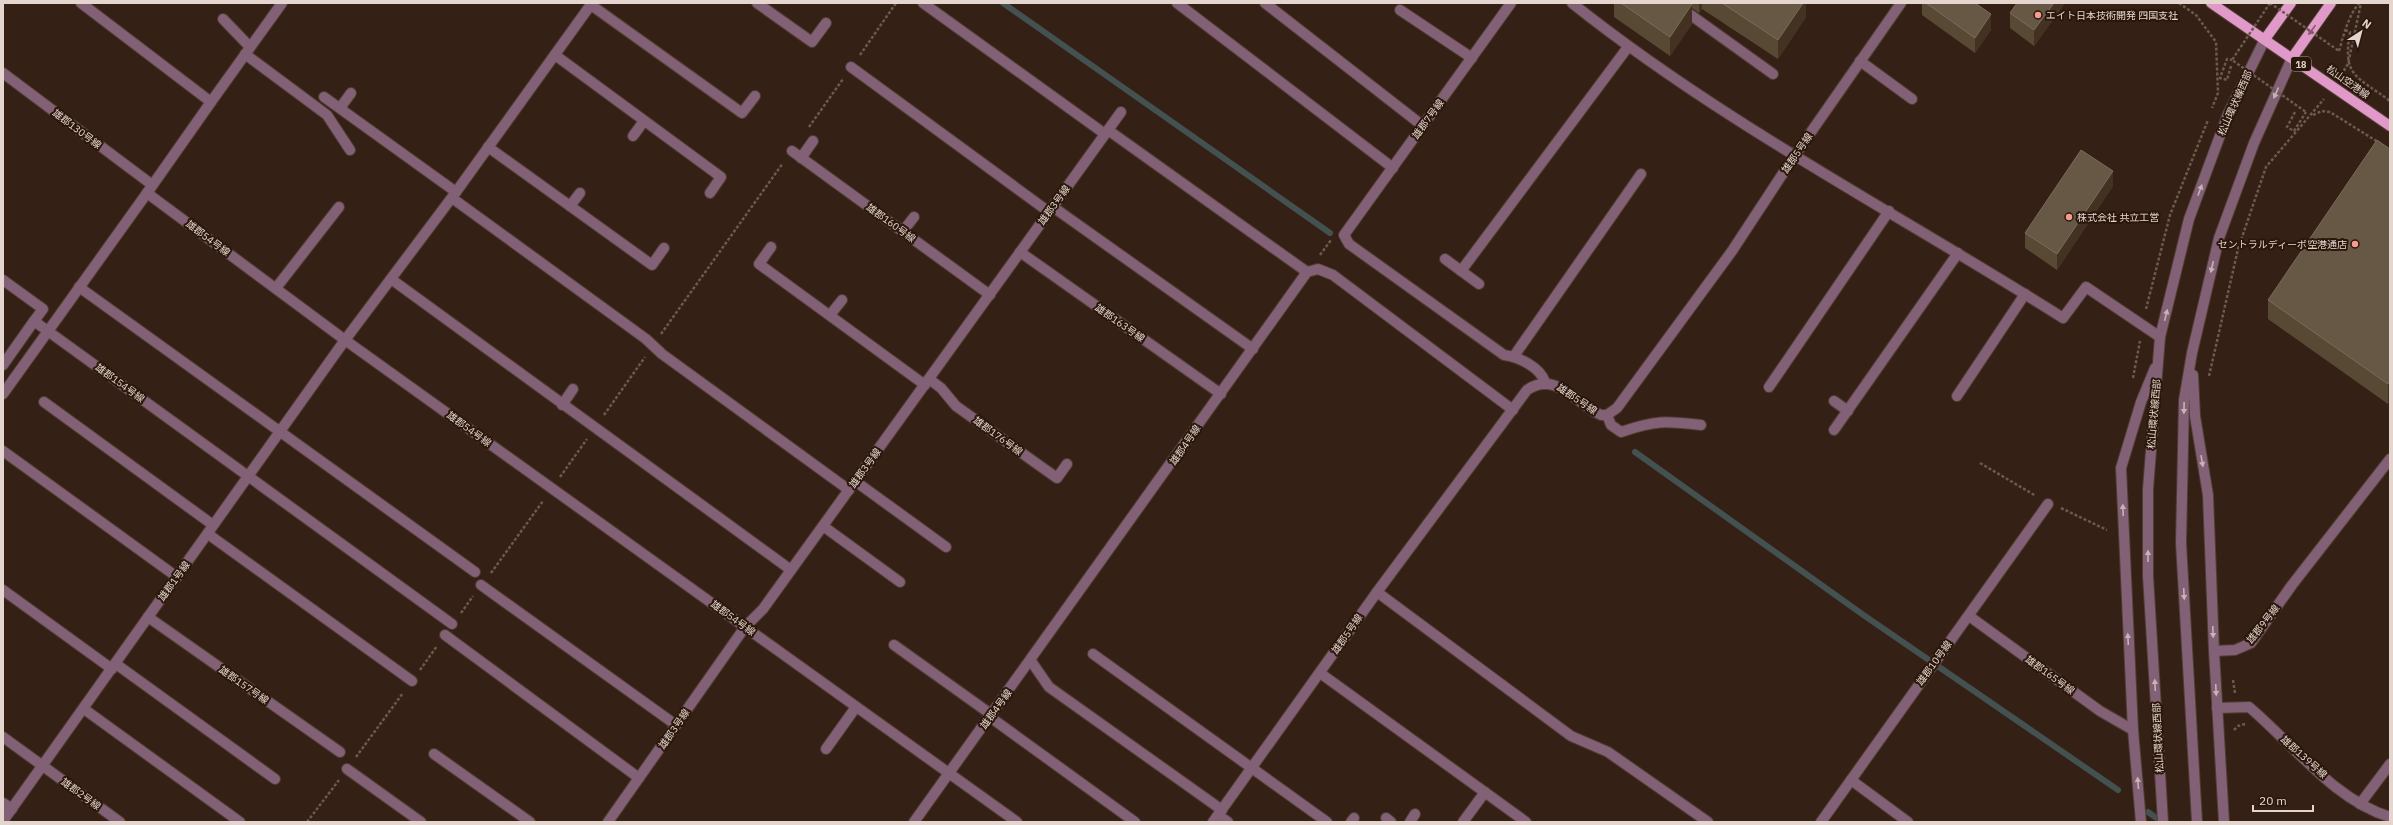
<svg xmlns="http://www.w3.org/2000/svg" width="2393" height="825" viewBox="0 0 2393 825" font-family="'IBM Plex Sans','Noto Sans JP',sans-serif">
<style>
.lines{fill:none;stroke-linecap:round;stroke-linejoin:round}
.stream{stroke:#445151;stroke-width:6}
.minor-casing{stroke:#503d32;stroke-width:12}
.major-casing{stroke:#503d32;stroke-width:12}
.path{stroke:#6c5a4f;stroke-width:2.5;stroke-dasharray:3 2;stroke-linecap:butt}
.minor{stroke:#826076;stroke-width:10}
.major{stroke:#e099c9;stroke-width:10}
.path-bridge{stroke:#6c5a4f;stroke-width:2.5;stroke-dasharray:3 2;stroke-linecap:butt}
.wall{fill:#584935}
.shaded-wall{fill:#433221}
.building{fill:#675846;stroke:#7a6c5b}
.oneway{fill:#85586a}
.oneway2{fill:#c7b3b4}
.poi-dot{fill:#f59c91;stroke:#2a160a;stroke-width:1.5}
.labels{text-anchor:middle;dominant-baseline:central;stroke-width:4;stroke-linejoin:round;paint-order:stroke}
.shield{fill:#2a160a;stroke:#ac9c93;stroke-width:1}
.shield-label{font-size:9px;font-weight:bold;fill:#e4d6ce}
.poi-label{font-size:10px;fill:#e4d6ce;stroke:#2a160a;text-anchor:start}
.street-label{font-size:10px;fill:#e4d6ce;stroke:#2a160a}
</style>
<rect width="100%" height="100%" fill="#342014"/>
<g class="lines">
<g class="stream">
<path d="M1003 3 1330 233"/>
<path d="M1635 452 1862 614 2118 790"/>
<path d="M2148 812 2162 822"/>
</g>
<defs>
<g id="minor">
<path d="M81 3 211 102 147 193 345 340 1017 822"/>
<path d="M757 3 812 42 826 23"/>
<path d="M923 3 1105 134"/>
<path d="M1177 3 1393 168"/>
<path d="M1265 3 1423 126"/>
<path d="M1511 3 1344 235 1349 244 1504 355C1519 357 1540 367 1545 382"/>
<path d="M1572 3C1724 124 1899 214 2063 318L2086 287 2160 337"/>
<path d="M1674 3 1773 74"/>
<path d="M591 5 742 113 755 96"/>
<path d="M1400 10 1472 58"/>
<path d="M223 19 250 47"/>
<path d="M245 54 327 115 350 150"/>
<path d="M555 55 721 177 710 193"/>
<path d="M1860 61 1912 99"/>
<path d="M851 67 1049 212"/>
<path d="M3 73 151 184"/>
<path d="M324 97 456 192"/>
<path d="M211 102 282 3"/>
<path d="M340 108 351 93"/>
<path d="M1108 130 1307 272"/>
<path d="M633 136 644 121"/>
<path d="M488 147 652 265 664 248"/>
<path d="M792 151 990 295"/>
<path d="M801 158 813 141"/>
<path d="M452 198 646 339 662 354 849 490"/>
<path d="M570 206 580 193"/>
<path d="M1053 207 1253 349"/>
<path d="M903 231 914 217"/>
<path d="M771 247 759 264 925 385"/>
<path d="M1020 252 1221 394"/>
<path d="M1445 259 1479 284"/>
<path d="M1461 271 1628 47"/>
<path d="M391 279 791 570"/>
<path d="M3 280 43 309 34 321"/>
<path d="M79 287 475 572"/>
<path d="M276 288 339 207"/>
<path d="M830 315 842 300"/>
<path d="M1514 356 1641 174"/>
<path d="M3 365 34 321 452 624"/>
<path d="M2193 375 2195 416 2208 495 2214 651 2224 822"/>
<path d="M929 379 941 388 956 406 1057 478 1067 464"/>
<path d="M1769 387 1889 211"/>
<path d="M3 394 147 193"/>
<path d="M1957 396 2025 294"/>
<path d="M1834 401 1848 411"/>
<path d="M44 402 213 525"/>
<path d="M562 405 573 389"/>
<path d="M1607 415 1611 425 1621 432C1656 420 1665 421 1701 425"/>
<path d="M1834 430 1958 253"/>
<path d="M3 451 177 577"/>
<path d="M855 481 946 547"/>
<path d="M823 526 900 582"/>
<path d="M208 534 412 681"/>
<path d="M481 585 676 725"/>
<path d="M3 590 112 669"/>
<path d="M1377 592 1571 736 1608 752 1708 822"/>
<path d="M1969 616 2100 711 2133 730"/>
<path d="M148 617 340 752"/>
<path d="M445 635 639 778"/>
<path d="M894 645 992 715"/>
<path d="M2214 651 2235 650 2251 643 2292 585 2390 459"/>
<path d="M1093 654 1327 822"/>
<path d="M1031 661 1049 687 1222 810"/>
<path d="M116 664 275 779"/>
<path d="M1320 673 1526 822"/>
<path d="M2217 708 2249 707C2293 744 2334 800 2390 817"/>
<path d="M84 709 240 822"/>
<path d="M990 717 1135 822"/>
<path d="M3 737 120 822"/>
<path d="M826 749 856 707"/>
<path d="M434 754 530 822"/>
<path d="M347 769 421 822"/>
<path d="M1851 780 1908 822"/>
<path d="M3 803 12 809"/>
<path d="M2360 804 2390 764"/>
<path d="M1218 815 1228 822"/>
<path d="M1386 818 1391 822"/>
<path d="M3 821 345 340 456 192 592 3"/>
<path d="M608 822 745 627 763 609 1121 112"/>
<path d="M914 822 1307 272 1318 269 1333 275 1513 410"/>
<path d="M1213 822 1377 592 1527 390C1556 370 1576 404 1601 415H1607L1617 408 1732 251 1795 155 1901 3"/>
<path d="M1351 822 1354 818"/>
<path d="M1410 822 1415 814"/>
<path d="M1463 822 1485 792"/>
<path d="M1821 822 2048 504"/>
<path d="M2141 822 2133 730 2121 468 2141 402 2155 368"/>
<path d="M2163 822 2148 576V489L2160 337 2189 219 2228 114 2265 39"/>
<path d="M2197 822 2181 543 2184 400 2192 353 2219 238 2254 143 2292 58"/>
</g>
<g id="major">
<path d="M2211 3 2390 126"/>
<path d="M2265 39 2291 3"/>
<path d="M2292 58 2331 3"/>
</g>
</defs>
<use href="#minor" class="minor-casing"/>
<use href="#major" class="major-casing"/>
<g class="path">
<path d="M2179 3 2196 15 2216 42 2218 93 2212 108"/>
<path d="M2345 30 2350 32C2342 77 2357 76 2390 101"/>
<path d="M2339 51C2344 34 2348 17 2359 3"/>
<path d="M860 55 896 3"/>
<path d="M2231 66 2227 80 2220 78 2227 59 2232 60"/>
<path d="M2341 75 2348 64 2361 3"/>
<path d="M2295 112 2287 127 2294 131 2306 112"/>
<path d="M2313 115 2322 111 2330 112 2378 142"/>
<path d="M809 127 843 79"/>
<path d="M1320 255 1331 240"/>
<path d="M2146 309 2170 215 2208 120"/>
<path d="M661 334 783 163"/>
<path d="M2209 376 2238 249 2266 167 2324 99"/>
<path d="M2133 378 2140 341"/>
<path d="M604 415 645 357"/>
<path d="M1980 463 2036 496"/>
<path d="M560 477 587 439"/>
<path d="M2061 508 2107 530"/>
<path d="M491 573 543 501"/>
<path d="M461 613 473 596"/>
<path d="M420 670 437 646"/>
<path d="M2233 680 2235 693"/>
<path d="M2234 730 2238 726 2245 724"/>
<path d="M356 757 403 693"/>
<path d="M307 822 339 780"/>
</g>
<use href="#minor" class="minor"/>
<use href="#major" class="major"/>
<g class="path-bridge">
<path d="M2270 3 2232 60 2306 112"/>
<path d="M2270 3 2339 51"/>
</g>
</g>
<g class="wall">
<path d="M1614 3H1806V17L1778 59 1702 9 1699 13 1692 8V24L1670 56 1614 17Z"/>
<path d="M1922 3H1975L1991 30 1975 53 1922 15Z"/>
<path d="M2065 3 2034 46 2010 28V13Z"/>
<path d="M2390 149 2388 404 2268 319V300Z"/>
<path d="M2113 186 2057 270 2025 248V233Z"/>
</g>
<g class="shaded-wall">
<path d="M1699 3H1702V9L1699 13Z"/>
<path d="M1803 3H1806V17L1778 59V40Z"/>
<path d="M2054 3H2065L2034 46V30Z"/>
<path d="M1692 4V24L1670 56V37Z"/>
<path d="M1991 14V30L1975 53V38Z"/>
<path d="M2113 171V186L2057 270V254Z"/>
<path d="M2390 381V400L2388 404V384Z"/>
</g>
<g class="building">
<path d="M1621 3H1690L1692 4 1670 37Z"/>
<path d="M1722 3H1803L1778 40Z"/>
<path d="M1926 3H1975L1991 14 1975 38Z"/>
<path d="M2017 3H2054L2034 30 2010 13Z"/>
<path d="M2377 140 2390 149V381L2388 384 2268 300Z"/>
<path d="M2081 150 2113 171 2057 254 2025 233Z"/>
</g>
<defs><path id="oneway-solid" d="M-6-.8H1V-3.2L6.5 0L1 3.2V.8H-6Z"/></defs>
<use class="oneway" href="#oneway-solid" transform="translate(2312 30) rotate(126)"/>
<g class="oneway2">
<use href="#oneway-solid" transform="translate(2276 93) rotate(114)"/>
<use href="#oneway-solid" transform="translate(2200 190) rotate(-70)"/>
<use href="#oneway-solid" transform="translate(2212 267) rotate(103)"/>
<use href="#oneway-solid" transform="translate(2166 315) rotate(-76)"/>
<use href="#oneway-solid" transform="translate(2184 408) rotate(91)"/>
<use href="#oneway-solid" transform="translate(2202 461) rotate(80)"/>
<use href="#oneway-solid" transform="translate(2123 510) rotate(-92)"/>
<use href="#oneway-solid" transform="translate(2148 556) rotate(-90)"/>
<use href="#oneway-solid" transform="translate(2184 594) rotate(87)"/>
<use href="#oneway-solid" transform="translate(2213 632) rotate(88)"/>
<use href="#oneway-solid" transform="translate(2128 639) rotate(-93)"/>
<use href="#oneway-solid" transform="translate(2155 685) rotate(-93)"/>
<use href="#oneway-solid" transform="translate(2216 690) rotate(87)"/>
<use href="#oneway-solid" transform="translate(2138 783) rotate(-95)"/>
</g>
<g class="poi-dot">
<circle cx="2038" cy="15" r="4"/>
<circle cx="2069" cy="217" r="4"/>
<circle cx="2355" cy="244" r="4"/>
</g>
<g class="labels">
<rect class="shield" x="2291" y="57" width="20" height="14" rx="3"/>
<g class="shield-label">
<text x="2301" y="64">18</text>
</g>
<g class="poi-label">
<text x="2046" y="15">エイト日本技術開発 四国支社</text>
<text x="2077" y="217">株式会社 共立工営</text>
<text x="2347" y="244" text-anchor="end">セントラルディーボ空港通店</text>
</g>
<g class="street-label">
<text transform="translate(2348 82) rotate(35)">松山空港線</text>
<text transform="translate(2235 103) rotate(-66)">松山環状線西部</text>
<text transform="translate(1428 119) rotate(-54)">雄郡7号線</text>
<text transform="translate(77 129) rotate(37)">雄郡130号線</text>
<text transform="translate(1797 153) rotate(-56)">雄郡5号線</text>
<text transform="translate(1054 205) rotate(-54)">雄郡3号線</text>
<text transform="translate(891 223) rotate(36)">雄郡160号線</text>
<text transform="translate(208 238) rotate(37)">雄郡54号線</text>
<text transform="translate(1120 323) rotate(35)">雄郡163号線</text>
<text transform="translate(120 383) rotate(36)">雄郡154号線</text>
<text transform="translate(1577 399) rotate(34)">雄郡5号線</text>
<text transform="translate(2154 414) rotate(-85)">松山環状線西部</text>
<text transform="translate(469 429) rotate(36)">雄郡54号線</text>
<text transform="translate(998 436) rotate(36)">雄郡176号線</text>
<text transform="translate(1185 445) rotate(-55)">雄郡4号線</text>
<text transform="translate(865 468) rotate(-54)">雄郡3号線</text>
<text transform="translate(174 581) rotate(-54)">雄郡1号線</text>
<text transform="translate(733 618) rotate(36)">雄郡54号線</text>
<text transform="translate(2263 624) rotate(-52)">雄郡9号線</text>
<text transform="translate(1347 634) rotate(-55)">雄郡5号線</text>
<text transform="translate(1934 663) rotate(-54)">雄郡10号線</text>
<text transform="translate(2050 675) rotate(36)">雄郡165号線</text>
<text transform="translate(244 685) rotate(35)">雄郡157号線</text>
<text transform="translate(996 709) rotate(-54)">雄郡4号線</text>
<text transform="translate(674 729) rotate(-55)">雄郡3号線</text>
<text transform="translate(2158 738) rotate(-93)">松山環状線西部</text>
<text transform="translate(2304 757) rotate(42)">雄郡139号線</text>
<text transform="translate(81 794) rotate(36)">雄郡2号線</text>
</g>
</g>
<rect width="2393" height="825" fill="none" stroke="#e4d6ce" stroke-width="8"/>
<g transform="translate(2361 32) rotate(36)" stroke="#2a160a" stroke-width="3" paint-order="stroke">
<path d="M0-3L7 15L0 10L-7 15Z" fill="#e4d6ce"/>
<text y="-6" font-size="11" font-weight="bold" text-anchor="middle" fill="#e4d6ce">N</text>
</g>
<path d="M2253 805v6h60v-6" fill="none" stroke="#e4d6ce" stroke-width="2"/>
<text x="2259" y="805" font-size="12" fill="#e4d6ce" stroke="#2a160a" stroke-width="3" paint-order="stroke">20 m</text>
</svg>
